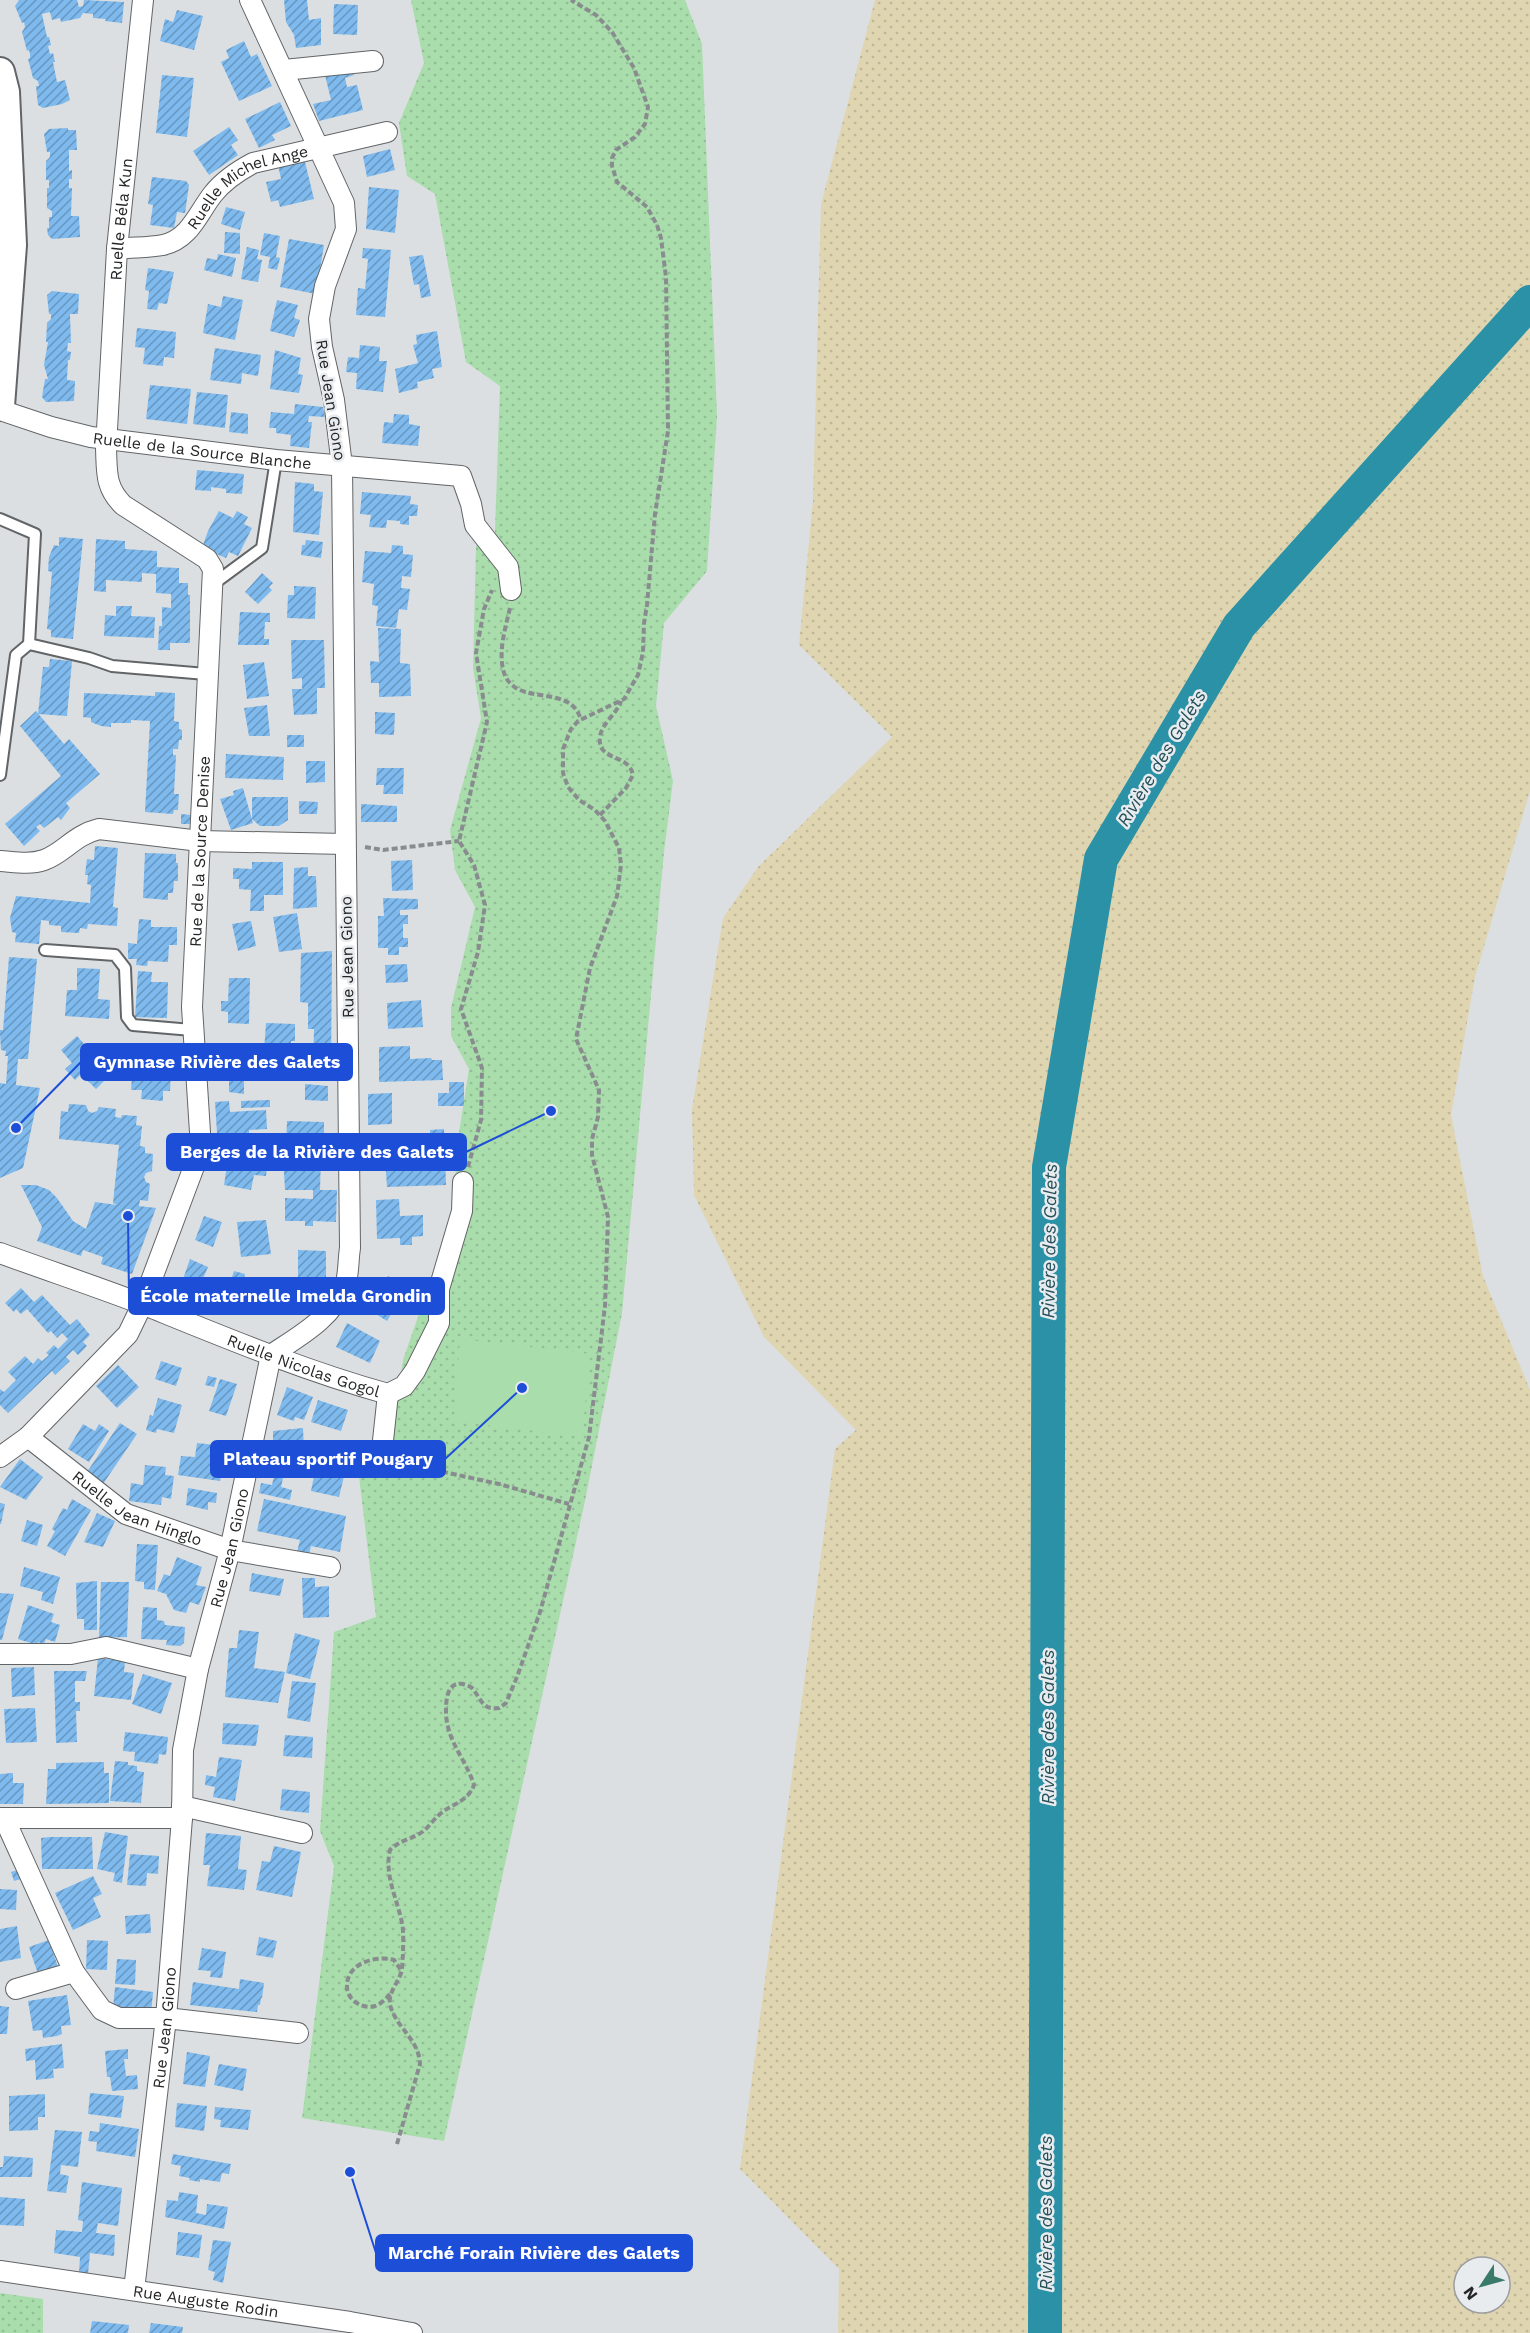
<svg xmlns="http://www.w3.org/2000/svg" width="1530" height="2333" viewBox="0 0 1530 2333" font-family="'Work Sans',sans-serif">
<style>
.grass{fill:url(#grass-dots)}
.sand{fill:url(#sand-dots);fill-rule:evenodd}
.garden{fill:#a9ddac}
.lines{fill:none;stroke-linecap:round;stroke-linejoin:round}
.river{stroke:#2a91a7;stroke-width:34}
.building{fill:url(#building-hatch)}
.lane-casing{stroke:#626567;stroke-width:14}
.street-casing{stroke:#626567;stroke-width:22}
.secondary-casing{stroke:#626567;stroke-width:32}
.path{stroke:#898c8e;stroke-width:4;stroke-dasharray:6 3;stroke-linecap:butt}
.lane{stroke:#fff;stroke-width:10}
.street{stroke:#fff;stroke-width:20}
.secondary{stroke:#fff;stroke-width:28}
.labels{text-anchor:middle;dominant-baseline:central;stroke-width:5;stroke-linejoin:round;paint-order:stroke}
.street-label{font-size:16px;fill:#252627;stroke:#e9ecef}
.water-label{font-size:18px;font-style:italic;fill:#26515b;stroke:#e9ecef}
.leader{fill:none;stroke:#1d4ed8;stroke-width:2}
.callout-dot{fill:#1d4ed8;stroke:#e9ecef;stroke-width:2}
.callout{fill:#1d4ed8;stroke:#1d4ed8;stroke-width:2}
.callout-label{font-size:18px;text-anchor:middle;font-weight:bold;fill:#fff}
</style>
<defs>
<pattern id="grass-dots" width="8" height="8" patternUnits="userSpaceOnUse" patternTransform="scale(1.5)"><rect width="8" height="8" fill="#a9ddac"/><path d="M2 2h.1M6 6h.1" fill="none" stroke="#91be94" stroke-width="1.8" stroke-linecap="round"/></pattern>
<pattern id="sand-dots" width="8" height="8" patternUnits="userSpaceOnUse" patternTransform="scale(1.5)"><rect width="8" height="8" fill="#dfd5b0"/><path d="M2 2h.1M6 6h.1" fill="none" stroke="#bfb797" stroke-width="1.8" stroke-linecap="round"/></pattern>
<pattern id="building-hatch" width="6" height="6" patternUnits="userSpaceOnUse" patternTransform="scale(1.5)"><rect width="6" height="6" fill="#7ebaed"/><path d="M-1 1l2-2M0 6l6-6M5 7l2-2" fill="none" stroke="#6797c0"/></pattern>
</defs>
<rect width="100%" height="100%" fill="#dcdfe2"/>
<g class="grass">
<path d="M411 0H685L702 44 717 416 707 571 664 623 656 706 673 781 664 852 622 1313 585 1501 444 2141 302 2118 334 1866 320 1831 334 1632 376 1617 357 1460 389 1453 403 1360 455 1210 456 1152 469 1069 451 1036V1008L475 907 455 870 450 830 481 718 473 668 476 546 495 532 500 386 466 362 435 194 407 176 399 123 424 63Z"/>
<path d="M0 2293 43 2299V2333H0Z"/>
</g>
<path class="sand" d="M875 0H1530V791L1475 977 1451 1115 1483 1276 1530 1390V2333H838L839 2269 740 2169 835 1449 856 1430 764 1337 694 1195 692 1109 723 918 758 867 892 737 799 645 813 500 821 204ZM1464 2267H1500V2303H1464Z"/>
<path class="garden" d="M460 1339 590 1354 582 1437 454 1421Z"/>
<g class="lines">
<path class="river" d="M1045 2333 1049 1167 1101 859 1239 626 1530 302"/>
</g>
<g class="building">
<path d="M19 0H77L79 7 83 6 84 0 124 2 122 23 105 21 106 19 93 18V14L83 13 80 18 61 22 60 18 52 20 50 12 42 14 47 37H49L51 45 48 46 50 54 53 53 55 62H53L57 82 65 80 70 100 62 104 43 108 38 105 36 86H39L38 81 33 78 28 59 30 58V54L29 50 27 51 22 32 25 27 24 22 22 23 15 6Z"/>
<path d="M284 0H307L309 20 321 18V45L296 48 294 35 286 22Z"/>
<path d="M334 4 358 5 357 35 333 34Z"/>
<path d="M177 10 203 16 194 50 160 41 165 19 173 22Z"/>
<path d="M244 41 251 57 257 54 272 86 239 101 221 62 229 58 226 50Z"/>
<path d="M351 64 354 75 345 78 347 87 357 85 363 110 319 121 313 104 331 100 324 71Z"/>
<path d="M162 75 194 78 187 137 156 133Z"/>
<path d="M280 102 291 126 272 135 275 140 259 148 245 119Z"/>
<path d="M229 127 238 140 231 145 238 155 209 175 193 151Z"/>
<path d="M68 128V130H76L77 150H69V171L72 170V179H69V188H72L71 216H79L80 237 52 239 48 235 47 228H49V217H52V211L47 208V188H49V180H46V161L50 157V152H47L44 134 49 129Z"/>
<path d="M390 149 395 170 367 177 363 156Z"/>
<path d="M301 160 305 162 314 199 280 207 278 200 271 202 266 182 281 179 278 165Z"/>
<path d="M152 177 186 181 189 185 185 213 177 212 174 228 150 225 153 205 148 204Z"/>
<path d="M369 187 399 190 395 233 366 229Z"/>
<path d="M226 207 245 212 240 230 221 224Z"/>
<path d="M225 232 240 233V254L224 253Z"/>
<path d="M264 233 280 236 276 257 280 258 277 270 268 268 270 257 260 255Z"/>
<path d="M289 239 324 245 316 294 280 287Z"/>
<path d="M247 247 259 250 257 259 262 260 258 282 241 279Z"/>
<path d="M363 248 391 250 385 317 356 315 358 288 365 289 368 259 362 258Z"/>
<path d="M218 254 236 258 232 277 204 270 207 258 217 260Z"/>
<path d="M423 255 431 296 421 298 419 284 414 285 409 257Z"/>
<path d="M148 268 174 272 167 304 159 303 157 310 147 309 149 291 145 290Z"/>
<path d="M52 291 79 294 78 314H70L71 343H68L67 351 71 352 70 360H68L67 380 75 381 74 401 46 402 42 397 45 379H48L44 365 48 342H46L47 323 51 319V314H49L47 295Z"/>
<path d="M223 296 243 300 235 340 203 333 208 304 221 307Z"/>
<path d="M277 300 298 305 294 318 300 320 294 337 270 331Z"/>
<path d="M137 328 176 332 174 358 164 357 163 366 143 364 145 348 135 347Z"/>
<path d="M437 331 442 367 432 369 434 378 417 382 418 388 399 393 395 369 418 363 413 345 417 344 416 335Z"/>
<path d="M360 345 380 347 379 361H387L383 392 356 389 357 373 346 372 348 357 359 358Z"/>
<path d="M215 348 261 355 258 376 242 373 241 384 210 380Z"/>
<path d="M275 350 301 358 298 374 303 375 299 393 270 389Z"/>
<path d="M150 385 191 389 187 424 146 419Z"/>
<path d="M197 392 228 395 225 428 193 424Z"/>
<path d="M295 404 323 407 325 417 309 416 308 422H312L309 448 290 446 291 435 276 433V428H269L271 412 294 414Z"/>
<path d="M231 412 248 414V434L229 432Z"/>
<path d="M394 414 409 415V424L420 426 418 446 382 443 384 422 393 423Z"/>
<path d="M197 470 244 474 242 494 226 493V489L211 487V491L195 490Z"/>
<path d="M295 482 314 484V491L323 492 319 535 293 532Z"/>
<path d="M362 492 411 496 410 504 418 505 417 516H409V525L400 524V521L387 520 386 528 369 527 371 515 360 514Z"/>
<path d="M219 511 233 518 237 511 248 517 244 524 252 528 238 556 229 552 226 558 202 548 208 531Z"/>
<path d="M59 537 83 539 73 639 51 637V630L47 629 52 572 48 571 49 557 54 545 59 546Z"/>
<path d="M96 539 125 541V549L157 551V567L179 568V583H188V595H190V643H170V650H158L159 626H162V607L171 608V594L156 593V574L142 573V582L106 580V592L94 591Z"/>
<path d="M306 540 323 542 321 558 301 555 302 545H305Z"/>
<path d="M392 545 403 546V554L413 555 411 577 402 576 401 588 410 589 407 610 399 609 396 628 376 626 378 606 372 605 374 584 362 582 365 551 391 553Z"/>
<path d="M262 573 273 583 269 587 272 590 258 604 245 592Z"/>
<path d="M294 586 316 587 315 619 287 618 288 595H294Z"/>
<path d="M116 606H132L131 616 155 617 154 638 104 636 105 615 116 616Z"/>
<path d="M240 612 270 613V622H265L264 639H269V645H238Z"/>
<path d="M378 628 401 629 400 663 410 664 411 696 379 697V683H371L370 661 379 662Z"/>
<path d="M291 640H324L325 688H317V714L294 715 292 689H302V678L292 679Z"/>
<path d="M50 659 72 661 67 716 38 714 43 667H49Z"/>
<path d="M264 662 269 696 247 699 243 665Z"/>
<path d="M155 692 175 693 174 721 179 722V729L182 730V740H179L178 749H173V755H176L174 794H179L178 810H174L173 814 145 812 150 721 131 720V723H111V727L101 726 91 722V718L83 717 84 693 155 696Z"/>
<path d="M267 705 270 736H249L244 708Z"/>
<path d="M36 711 64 744 69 739 100 774 66 803 70 808 61 820 58 817 44 828 40 824 36 827 40 831 24 846 5 824 61 776 20 726Z"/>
<path d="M375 712 395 713 394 735 375 734Z"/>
<rect x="287" y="735" width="17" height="12"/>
<path d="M226 754 284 757 283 780 225 778Z"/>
<path d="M306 761H325V782L306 783Z"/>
<path d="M377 768H404L403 794H383L384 785H376Z"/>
<path d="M243 788 253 823 231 830 220 799 234 795 233 791Z"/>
<path d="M252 797H288V820L279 826H260L252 819Z"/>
<path d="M299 801 318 802 317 814H299Z"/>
<path d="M361 804 397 806V822H361Z"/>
<path d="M181 814 191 815 190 824H181Z"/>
<path d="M95 846 118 848 113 907 118 908 117 926 88 924 87 929 80 928 79 933 61 932V926L49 925V921L41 920 39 944 15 942 16 933 12 932 10 918 16 896 90 903 91 885 87 884 88 875H85L87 859 94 860Z"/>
<path d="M145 853 176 854V863H178V881H174L173 893H168V900L143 898Z"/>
<path d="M412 860 413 890 392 891 391 861Z"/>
<path d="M252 862H283V895H264V911H250L251 890 239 889V879H233V868L252 869Z"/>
<path d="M308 867V876H316L317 907 293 909 294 868Z"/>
<path d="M383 898 418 899V909L400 910V915H408V924H403V938H408V947H399V955H388V948H378V916H384Z"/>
<path d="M297 913 302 949 279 952 273 917Z"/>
<path d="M139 919 151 920V927H177V945H169L168 962 148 961 147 966 136 965 137 959H128V943L137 944Z"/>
<path d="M251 921 256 946 238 951 232 924Z"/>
<path d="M332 951 331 1072 313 1071 314 1029H308V1003L300 1002 301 953Z"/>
<path d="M9 957 37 959 28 1059H18L16 1085 40 1088 23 1168 0 1178V1083L6 1084 8 1056H5L6 1051 1 1050 0 1034V1030H3Z"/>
<path d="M407 964 408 982 386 983 385 965Z"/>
<path d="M77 968 100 969 98 999 110 1000 109 1019 65 1016 67 990H77Z"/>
<path d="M138 971 152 972 151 982H168L167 1018 135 1017Z"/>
<path d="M229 978H250L249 1024 228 1023V1012L221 1011V1001H228Z"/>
<path d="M421 1000 423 1027 388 1029 387 1003Z"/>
<path d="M266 1023 295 1024V1041H291L290 1055H293V1078L272 1077 273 1067 263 1066Z"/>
<path d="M77 1036 111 1074 96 1089 81 1074 75 1080 65 1069 72 1063 61 1050Z"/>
<path d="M134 1043 165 1044 164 1072 171 1073 170 1091H163V1101L141 1099 142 1090H131Z"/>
<path d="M410 1046V1059L431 1058 432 1060H442L443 1080 379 1082V1047Z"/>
<path d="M229 1063H244V1094L229 1092Z"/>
<path d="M449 1082H464V1106H438V1093H449Z"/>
<path d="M305 1084 328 1086V1101L305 1100Z"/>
<path d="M392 1093V1124L368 1125V1094Z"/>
<path d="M270 1100V1107L241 1108V1101Z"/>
<path d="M229 1101 230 1112 266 1110 267 1129 249 1130 250 1146 218 1148 215 1102Z"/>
<path d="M69 1104 86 1105 88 1111 92 1113 97 1111 99 1107 116 1109 115 1117 121 1118 122 1115 137 1116 136 1125 142 1126 140 1146 145 1147V1153L153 1154 152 1171 146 1173 144 1177 146 1182 150 1184 148 1201 140 1200 139 1206 156 1208 132 1274 101 1264 103 1257 83 1250 81 1256 37 1241 42 1227 21 1185H36L49 1190 57 1198 73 1221 86 1229 95 1202 117 1205 113 1203 119 1145 59 1139 61 1111 68 1112Z"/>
<path d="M287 1121 324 1122V1146H286Z"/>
<path d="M444 1129 446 1185 387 1187 385 1159 431 1158 430 1130Z"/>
<path d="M283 1156H321L320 1190H337L336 1222 313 1221V1226H305V1221H285V1198L313 1199V1190H285Z"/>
<path d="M256 1157 268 1158 266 1176 254 1175 251 1190 224 1185 228 1159 255 1163Z"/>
<path d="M399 1199 400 1216 423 1215V1236L412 1237V1245H400V1238L377 1239 376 1200Z"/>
<path d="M204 1216 222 1222 213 1247 195 1240Z"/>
<path d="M266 1220 271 1254 241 1257 237 1222Z"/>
<path d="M298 1250 326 1251V1280H319V1301H298Z"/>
<path d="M190 1259 208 1267 199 1288 182 1282Z"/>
<path d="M234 1271 245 1274 244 1279 264 1286 260 1301 248 1297 244 1309 215 1299 220 1279 230 1283Z"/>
<path d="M388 1276 407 1287 387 1321 368 1309Z"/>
<path d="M21 1288 34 1302 42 1295 70 1325 77 1319 90 1335 83 1342 87 1346 78 1355 73 1350 66 1357 70 1361 55 1375 52 1371 8 1413 0 1405V1389L4 1392 16 1380 8 1372 25 1356 33 1364 38 1358 42 1361 49 1355 46 1353 54 1345 58 1349 68 1339 62 1333 57 1338 51 1331 48 1333 27 1309 21 1314 16 1309 14 1312 5 1303Z"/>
<path d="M347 1323 380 1341 370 1363 336 1347Z"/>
<path d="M161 1361 182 1368 176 1386 155 1379Z"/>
<path d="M118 1365 139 1387 117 1408 96 1386Z"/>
<path d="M208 1376 217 1378 214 1387 205 1385Z"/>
<path d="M220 1379 237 1384 226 1416 209 1411Z"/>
<path d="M287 1387 313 1397 304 1420 295 1417 294 1421 277 1415Z"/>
<path d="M158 1398 182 1405 174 1433 157 1429 156 1433 146 1430 150 1415 153 1416Z"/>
<path d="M318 1400 348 1410 341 1431 311 1422Z"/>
<path d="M120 1423 137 1434 103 1484 87 1472Z"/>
<path d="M83 1424 95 1431 99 1424 109 1431 89 1462 68 1449Z"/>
<path d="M303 1428 304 1450 282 1452 281 1441H273V1431Z"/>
<path d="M197 1443 216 1445 214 1460 223 1462 220 1481 178 1475 181 1456 195 1457Z"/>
<path d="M319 1451 349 1456 339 1497 311 1491Z"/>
<path d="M20 1459 43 1477 26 1500 0 1487Z"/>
<path d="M145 1465 166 1467 165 1475 174 1476 171 1499 162 1497 161 1505 129 1501 131 1483 143 1485Z"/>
<path d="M274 1476 283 1478 281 1487 292 1490 290 1500 259 1493 261 1483 272 1485Z"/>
<path d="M188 1488 217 1493 216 1503 208 1502V1510L186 1505Z"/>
<path d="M72 1499 91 1510 65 1556 47 1546 55 1531 52 1529 63 1508 67 1510Z"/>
<path d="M264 1499 346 1516 340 1552 311 1546 309 1555 297 1552 300 1540 257 1531Z"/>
<path d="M0 1503 5 1504 1 1524H0Z"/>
<path d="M97 1513 115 1521 103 1547 84 1542Z"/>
<path d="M27 1520 43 1525 37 1546 21 1541Z"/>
<path d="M137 1544 158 1545 155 1590 144 1589V1582L135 1581Z"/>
<path d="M177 1557 202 1567 196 1585 206 1587 199 1605 190 1602 186 1613 174 1610 166 1594 157 1591 164 1574 170 1576Z"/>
<path d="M24 1567 60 1577 53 1604 41 1600 43 1592 20 1586Z"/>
<path d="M252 1573 284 1579 280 1596 249 1591Z"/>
<path d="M302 1578H315V1587L329 1586V1617L303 1618Z"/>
<path d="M97 1581V1630H84V1619H77L76 1583Z"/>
<path d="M101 1582H129L127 1637 99 1638Z"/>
<path d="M0 1593 14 1594 2 1640H0Z"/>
<path d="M28 1605 54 1614 51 1622 60 1625 55 1642 46 1639 44 1644 38 1642 37 1645 18 1639Z"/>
<path d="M143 1607 157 1608V1620L164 1621 165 1625 185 1627 184 1643 180 1646 166 1645 167 1640 141 1639Z"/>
<path d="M239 1630 259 1632 254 1668 285 1672 278 1703 225 1697 229 1648H237Z"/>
<path d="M295 1633 320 1640 310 1679 286 1673Z"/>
<path d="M98 1658 125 1661 124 1672 134 1673 131 1700 94 1696Z"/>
<path d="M34 1667 35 1695 12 1697 11 1668Z"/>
<path d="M54 1671H87L85 1681H75V1702H80V1711H76L77 1742 56 1743Z"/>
<path d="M143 1674 172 1683 161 1714 132 1704Z"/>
<path d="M292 1681 316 1683 310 1722 287 1718Z"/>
<path d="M35 1708 37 1742 6 1743 4 1709Z"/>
<path d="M223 1723 259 1725 256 1746 222 1744Z"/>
<path d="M125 1732 168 1737 166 1755 159 1754 158 1764 134 1761 135 1752 123 1751Z"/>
<path d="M285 1735 313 1737 312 1758 283 1756Z"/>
<path d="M219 1757 242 1760 235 1801 213 1797 215 1787 205 1785 206 1775 216 1777Z"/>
<path d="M115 1761 128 1762V1765L137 1766V1771L144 1772 141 1803 110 1801Z"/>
<path d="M104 1762V1773H109V1803L46 1804 48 1769H56V1763Z"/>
<path d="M13 1773V1783H24L23 1804H0V1774Z"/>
<path d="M282 1789 310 1792 309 1813 280 1810Z"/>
<path d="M105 1832 128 1836 122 1883 113 1881 115 1873 97 1869Z"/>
<path d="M206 1833 241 1836 238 1869 247 1870 244 1890 207 1886 210 1865H203Z"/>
<path d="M50 1837H92L93 1869H42L41 1838Z"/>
<path d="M274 1846 301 1852 292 1897 256 1890 262 1861 270 1862Z"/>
<path d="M130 1854 159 1856 158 1874 147 1873 146 1886 127 1885Z"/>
<path d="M21 1869 24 1878 14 1881 11 1872Z"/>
<path d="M93 1876 102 1894 93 1898 101 1917 73 1930 55 1893Z"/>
<path d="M0 1889 17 1890 16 1910 0 1909Z"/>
<path d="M150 1914 151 1933 126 1934 125 1916Z"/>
<path d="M17 1926 21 1958 0 1962V1929Z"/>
<path d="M259 1937 277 1941 273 1958 256 1955Z"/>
<path d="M49 1940 58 1967 38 1974 29 1947Z"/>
<path d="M87 1940 108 1941 107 1970 86 1969Z"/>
<path d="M202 1948 226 1952 222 1978 210 1977 211 1971 198 1970Z"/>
<path d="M117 1959 136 1960 135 1985 115 1984Z"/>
<path d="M240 1979 264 1983 262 1998H261L260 2005H258L257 2012 190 2005 193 1982 239 1989Z"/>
<path d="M115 1987 153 1992 151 2014 113 2009Z"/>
<path d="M67 1995 71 2025 61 2026 62 2034 57 2036 43 2038 42 2030 33 2031 28 2001Z"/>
<path d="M0 2006 9 2007 7 2034H0Z"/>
<path d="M62 2044 64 2068 53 2069 54 2078 36 2080 35 2060 26 2061 25 2049Z"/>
<path d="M128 2049V2059H124L126 2076 137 2075 138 2089 112 2091 110 2077H107L105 2051Z"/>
<path d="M187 2052 210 2056 205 2087 183 2084Z"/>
<path d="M219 2064 247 2069 243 2091 214 2085Z"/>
<path d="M90 2093 124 2096 121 2118 88 2114Z"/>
<path d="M45 2094V2117H38V2130L9 2131V2096Z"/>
<path d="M177 2103 207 2106 204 2131 175 2127Z"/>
<path d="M215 2107 251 2110 248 2130 220 2127 221 2120 214 2119Z"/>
<path d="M100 2123 139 2129 135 2157 96 2151 97 2142 88 2141 90 2131 99 2132Z"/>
<path d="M55 2130 82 2132 78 2167 61 2165 60 2174 69 2176 66 2193 47 2191Z"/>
<path d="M173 2154 231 2164 229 2174 222 2173 220 2182 200 2179V2182L189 2180 190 2178 179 2176 181 2166 171 2164Z"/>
<path d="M4 2156 33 2158 32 2177H0V2167H3Z"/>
<path d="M82 2182 122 2188 118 2226 98 2223 96 2233 115 2235 114 2256 90 2253 88 2274 79 2273 80 2257 54 2253 56 2230 82 2232 83 2221 78 2220Z"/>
<path d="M179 2192 198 2195 196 2213 206 2215 207 2204 228 2207 224 2229 165 2217 167 2200 178 2201Z"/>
<path d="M0 2197 25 2199 24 2226 0 2225Z"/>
<path d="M178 2232 202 2235 199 2258 176 2255Z"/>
<path d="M213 2240 231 2242 223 2283 213 2280 215 2272 208 2270Z"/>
<path d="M92 2321 129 2325 128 2333H90Z"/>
<path d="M151 2323 183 2327 182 2333H149Z"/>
</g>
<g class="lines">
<defs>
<g id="lane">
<path d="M0 519 35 534 29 644 16 655 0 775"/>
<path d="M212 585 262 548 276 460"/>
<path d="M29 644 89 658 112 666 206 674"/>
<path d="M45 950 115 955 125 968 127 1017 133 1025 192 1030"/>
</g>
<g id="street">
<path d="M284 70 373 61"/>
<path id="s1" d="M117 249C132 247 148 248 163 245 190 239 198 213 213 194 224 180 238 171 253 163L387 132"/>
<path id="s2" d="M0 410 51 427 91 437 276 460 461 476 471 504 475 525 508 567 511 590"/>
<path d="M0 861C15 862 29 865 44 860 64 853 74 835 99 829L200 841 345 844"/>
<path id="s3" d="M0 1253C49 1271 98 1287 147 1306 226 1338 305 1371 388 1394L404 1386 415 1371 439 1323V1289L462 1211 463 1182"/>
<path id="s4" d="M28 1437 126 1514 230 1550 330 1567"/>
<path id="s5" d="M0 1457 28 1437 128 1334 142 1305 201 1148 192 1007 213 569 207 559 123 505C105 487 107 472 106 448L117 249 143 0"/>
<path d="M381 1459 388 1394"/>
<path d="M0 1654H71L106 1647 198 1669"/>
<path d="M182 1806 302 1833"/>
<path d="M0 1818H182"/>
<path d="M4 1818 74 1972 102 2010 119 2018H166L298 2033"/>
<path d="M16 1989 74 1972"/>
<path id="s6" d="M0 2271 350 2322 412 2333"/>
<path id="s7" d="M134 2290 166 2018 182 1818 183 1750 198 1669 230 1550 271 1355C299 1336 332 1319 345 1285 349 1275 348 1260 350 1248L342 466 334 400 322 347 319 319 325 286 346 229 344 203 250 0"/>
</g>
<path id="secondary" d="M0 72 5 92 12 245 0 406"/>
</defs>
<use href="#lane" class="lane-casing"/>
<use href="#street" class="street-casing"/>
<use href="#secondary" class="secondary-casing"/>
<g class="path">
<path d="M510 608C506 625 500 645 502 663 507 713 570 679 581 720"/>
<path d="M600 815 626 788 633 775C629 753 597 762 600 737 601 724 617 714 621 701"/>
<path d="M365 847 383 850 459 841"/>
<path d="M468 1167 481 1120 482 1068 461 1009 478 952 485 905 474 865 459 841 487 722 476 653 484 609 492 590"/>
<path d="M398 1462 499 1484 569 1504"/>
<path d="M390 1994C386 1999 381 2004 375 2006 363 2010 347 2000 347 1987 346 1963 376 1955 394 1960L401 1970"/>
<path d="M397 2144 420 2064C419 2040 398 2029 391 2008 386 1995 397 1985 401 1973 403 1967 402 1961 403 1955 403 1945 404 1933 402 1923 397 1898 384 1875 390 1850 399 1841 408 1840 419 1834 427 1830 432 1821 439 1815 452 1803 467 1803 474 1785 466 1759 446 1741 446 1711 446 1700 447 1681 463 1684 466 1685 470 1686 472 1688 481 1698 482 1711 499 1708L506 1703 517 1677 540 1612 589 1437 605 1306 608 1217 592 1155V1139L598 1117 599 1090 576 1039 590 968 617 896 621 865 619 848 605 821 595 810 579 800 568 787 563 773V749L571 729 578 721 624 699 638 675 643 652 644 623 647 605 655 514 668 431 666 277 661 238 657 225 647 207 617 182 612 166V158L616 150 635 137 645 124 648 107 634 68 612 32 596 15 571 0"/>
</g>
<use href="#lane" class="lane"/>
<use href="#street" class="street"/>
<use href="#secondary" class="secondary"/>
</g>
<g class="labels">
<g class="street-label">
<text stroke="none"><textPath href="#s1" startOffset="153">Ruelle Michel Ange</textPath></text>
<text stroke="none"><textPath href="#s5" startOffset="1360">Ruelle Béla Kun</textPath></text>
<text transform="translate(331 400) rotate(81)">Rue Jean Giono</text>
<text stroke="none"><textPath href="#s2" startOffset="207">Ruelle de la Source Blanche</textPath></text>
<text stroke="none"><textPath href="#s5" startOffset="675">Rue de la Source Denise</textPath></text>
<text transform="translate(347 957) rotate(-91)">Rue Jean Giono</text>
<text stroke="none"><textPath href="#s3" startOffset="324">Ruelle Nicolas Gogol</textPath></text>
<text stroke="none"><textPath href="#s4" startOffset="132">Ruelle Jean Hinglo</textPath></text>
<text stroke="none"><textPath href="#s7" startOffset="750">Rue Jean Giono</textPath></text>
<text stroke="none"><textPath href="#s7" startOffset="264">Rue Jean Giono</textPath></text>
<text stroke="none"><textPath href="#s6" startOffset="208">Rue Auguste Rodin</textPath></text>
</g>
<g class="water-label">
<text transform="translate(1161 758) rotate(-59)">Rivière des Galets</text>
<text transform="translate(1049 1241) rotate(-89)">Rivière des Galets</text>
<text transform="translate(1047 1727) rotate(-90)">Rivière des Galets</text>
<text transform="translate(1045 2213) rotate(-90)">Rivière des Galets</text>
</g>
</g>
<path class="leader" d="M16 1128L81 1062M551 1111L466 1152M128 1216L129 1296M522 1388L445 1459M350 2172L376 2253"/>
<g class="callout-dot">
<circle cx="16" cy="1128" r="6"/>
<circle cx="551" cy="1111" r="6"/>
<circle cx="128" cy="1216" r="6"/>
<circle cx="522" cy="1388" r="6"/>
<circle cx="350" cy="2172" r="6"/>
</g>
<g class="callout">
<rect x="81" y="1044" width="271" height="36" rx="6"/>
<rect x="167" y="1134" width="299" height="36" rx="6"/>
<rect x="129" y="1278" width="315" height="36" rx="6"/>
<rect x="211" y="1441" width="234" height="36" rx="6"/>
<rect x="376" y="2235" width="316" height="36" rx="6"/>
</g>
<g class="callout-label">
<text x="217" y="1068">Gymnase Rivière des Galets</text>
<text x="317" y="1158">Berges de la Rivière des Galets</text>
<text x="286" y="1302">École maternelle Imelda Grondin</text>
<text x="328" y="1465">Plateau sportif Pougary</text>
<text x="534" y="2259">Marché Forain Rivière des Galets</text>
</g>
<g transform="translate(1482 2285) rotate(234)"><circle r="28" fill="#e9ecef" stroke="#9b9d9f" stroke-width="1.5"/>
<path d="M0-4.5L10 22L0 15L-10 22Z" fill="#397a6a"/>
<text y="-9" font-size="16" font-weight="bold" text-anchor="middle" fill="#252627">N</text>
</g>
</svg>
